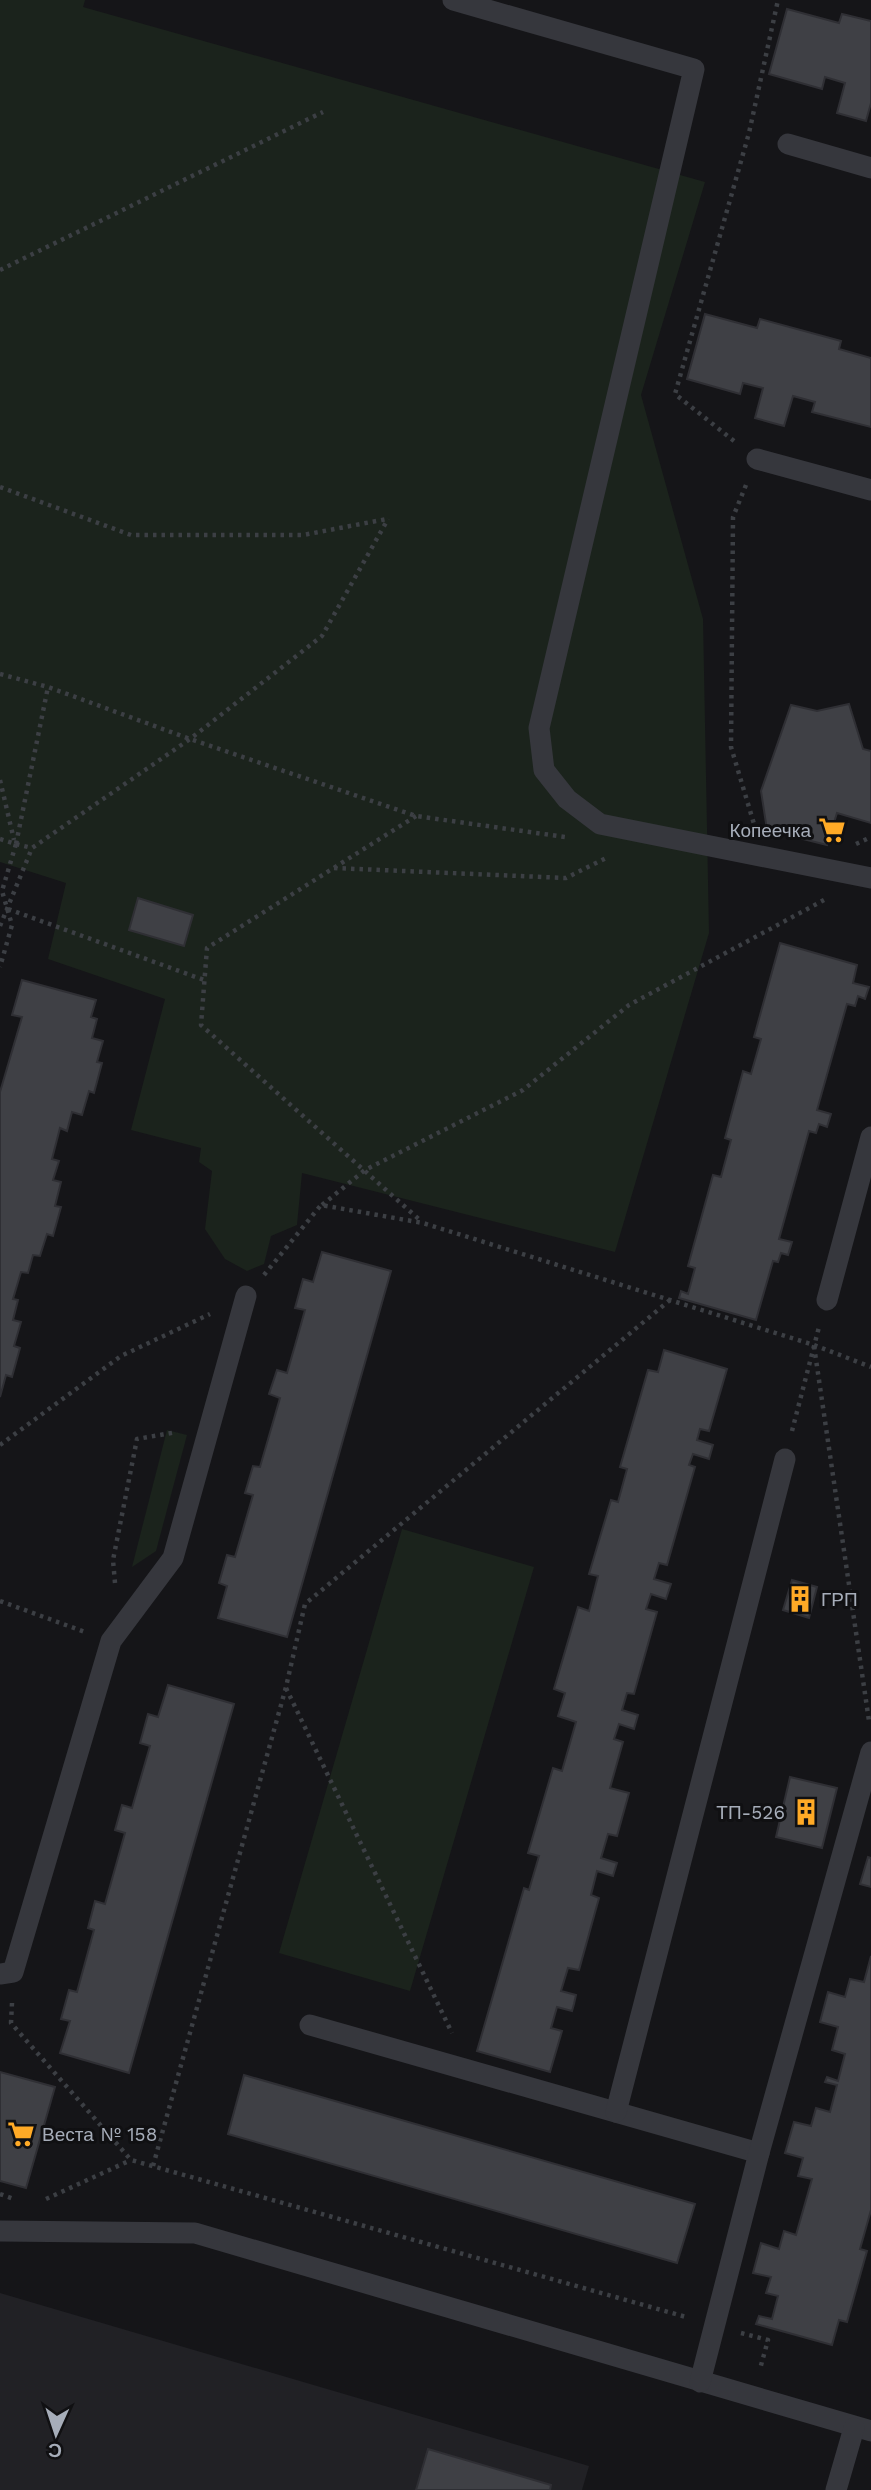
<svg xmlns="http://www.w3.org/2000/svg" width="871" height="2490" viewBox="0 0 871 2490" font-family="'Work Sans',sans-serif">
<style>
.built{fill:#212125}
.green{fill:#1b231c}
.building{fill:#3f4045;stroke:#2f2f34;stroke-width:2}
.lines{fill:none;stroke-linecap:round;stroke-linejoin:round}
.path{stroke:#3c3f44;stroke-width:4.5;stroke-dasharray:3.5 5;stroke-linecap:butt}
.lane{stroke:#36373d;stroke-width:21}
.labels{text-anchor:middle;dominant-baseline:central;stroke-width:6;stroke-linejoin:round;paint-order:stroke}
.poi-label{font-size:19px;fill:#a6adb9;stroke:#101012;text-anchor:end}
</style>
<rect width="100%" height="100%" fill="#151518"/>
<path class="built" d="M0 2293 589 2466 582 2490H0Z"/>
<g class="green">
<path d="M0 0H85L83 7 705 182 641 395 703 619 709 933 615 1252 302 1173 297 1225 271 1236 264 1264 247 1271 225 1259 205 1229 212 1171 199 1162 201 1148 131 1130 165 999 48 959 66 883 0 862Z"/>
<path d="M167 1430 187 1435 156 1551 132 1567Z"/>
<path d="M402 1529 534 1567 410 1991 279 1953Z"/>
</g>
<g class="building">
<path d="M787 9 839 23 842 14 871 21V103L866 121 837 113 845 83 825 77 822 89 769 74Z"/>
<path d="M705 314 757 328 760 319 841 341 839 349 871 358V427L812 412 815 402 793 396 784 426 769 422 755 418 763 388 743 383 740 394 687 379Z"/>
<path d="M849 704 863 749 871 751V823L837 813 827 845 767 830 761 791 791 705 817 711Z"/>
<path d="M138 898 193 915 184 946 129 930Z"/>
<path d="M780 943 857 965 853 983 869 987 865 999 858 996 855 1006 847 1004 817 1110 831 1114 827 1127 819 1124 816 1133 809 1131 779 1239 792 1242 788 1255 781 1253 778 1262 773 1261 756 1320 679 1298 681 1291 688 1294 695 1268 688 1266 713 1175 721 1177 731 1140 725 1138 743 1071 751 1074 761 1039 754 1037Z"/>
<path d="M22 980 96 1000 91 1017 97 1019 92 1038 103 1041 97 1062 102 1063 94 1093 89 1091 82 1115 72 1112 67 1131 60 1128 52 1159 59 1161 53 1180 61 1182 55 1206 61 1207 53 1236 47 1234 40 1256 33 1255 28 1273 21 1272 13 1299 18 1300 13 1320 21 1322 14 1346 20 1348 12 1377 6 1375 0 1397V1092L22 1017 12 1015Z"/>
<path d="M322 1252 391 1271 287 1637 218 1618 227 1586 219 1583 227 1555 235 1557 253 1495 245 1493 253 1466 260 1467 280 1398 269 1394 277 1370 287 1373 296 1342 305 1310 295 1308 303 1279 313 1282Z"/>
<path d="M664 1350 727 1369 709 1431 700 1429 697 1440 713 1445 709 1459 693 1454 689 1465 695 1467 667 1565 659 1563 654 1579 671 1584 666 1599 651 1594 646 1609 657 1612 634 1694 627 1693 622 1710 638 1715 634 1729 619 1724 614 1739 623 1742 610 1788 629 1793 617 1836 608 1834 601 1858 617 1863 613 1876 597 1871 591 1895 599 1898 579 1970 568 1968 561 1991 576 1995 574 2004 572 2011 557 2007 551 2028 562 2031 550 2072 477 2051 524 1888 529 1890 539 1856 528 1853 553 1768 562 1771 576 1722 558 1716 565 1693 554 1689 578 1607 589 1611 598 1576 589 1574 611 1500 618 1502 627 1469 620 1467 648 1370 658 1372Z"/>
<path d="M792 1580 817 1587 809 1618 783 1610Z"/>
<path d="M168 1685 234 1704 129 2073 60 2053 70 2021 61 2019 69 1990 77 1992 94 1930 88 1928 95 1901 105 1904 125 1833 115 1830 122 1805 132 1808 150 1746 140 1743 148 1714 158 1717Z"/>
<path d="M790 1777 837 1788 822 1848 776 1837Z"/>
<path d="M868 1857 871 1858V1887L860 1884Z"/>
<path d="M871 1956V2210L860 2249 867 2251 847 2322 839 2320 832 2345 756 2324 759 2316 772 2319 778 2296 766 2293 771 2277 753 2273 761 2243 779 2249 784 2231 796 2235 812 2179 798 2176 803 2158 785 2153 794 2122 811 2126 816 2108 830 2112 837 2085 825 2082 827 2077 838 2081 845 2054 832 2050 838 2027 820 2022 828 1992 845 1997 850 1979 864 1982Z"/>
<path d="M0 2072 55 2087 26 2188 0 2181Z"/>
<path d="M244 2075 695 2204 677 2263 228 2134Z"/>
<path d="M428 2449 551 2485 550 2490H416Z"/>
</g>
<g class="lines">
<g class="path">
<path d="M0 270 323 112"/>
<path d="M734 441 675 394 749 133 778 0"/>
<path d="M746 485 733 517 731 747 754 824"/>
<path d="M0 487 131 535H303L387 519"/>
<path d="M0 674 48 687 190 739 416 816 565 837"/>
<path d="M0 780 14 840"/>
<path d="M416 816 207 948 201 1025 422 1222"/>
<path d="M0 839 16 844 2 891 12 925 0 967"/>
<path d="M16 844 48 687"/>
<path d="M16 844 32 848"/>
<path d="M856 844 871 837"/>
<path d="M334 868 566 878 606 858"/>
<path d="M8 909 204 980"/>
<path d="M0 926 32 848 190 739 322 636 388 519"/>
<path d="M322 1205 365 1170 523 1090 629 1005 824 900"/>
<path d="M264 1275 321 1205 423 1223 814 1345 871 1367"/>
<path d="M814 1346 869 1721"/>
<path d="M792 1431 819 1327"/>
<path d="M0 1445 121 1356 210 1314"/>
<path d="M115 1583 113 1560 137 1439 177 1432"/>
<path d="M0 1601 85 1632"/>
<path d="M286 1688 452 2033"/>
<path d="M12 2003 11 2023 131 2160 686 2317"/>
<path d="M153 2166 286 1687 305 1604 670 1300"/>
<path d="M0 2194 14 2199"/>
<path d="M46 2199 131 2160"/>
<path d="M741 2333 768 2340 760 2369"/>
</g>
<g class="lane">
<path d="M453 0 694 69 539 728 544 770 567 799 600 824 871 878"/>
<path d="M788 144 871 168"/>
<path d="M757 459 871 490"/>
<path d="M827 1300 871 1137"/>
<path d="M0 1974 13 1972 111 1641 173 1558 246 1296"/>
<path d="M310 2025 759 2153"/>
<path d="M616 2112 785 1459"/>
<path d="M0 2231 195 2233 871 2431"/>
<path d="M700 2382 759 2153 871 1752"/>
<path d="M836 2490 854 2428"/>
</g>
</g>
<defs>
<symbol id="supermarket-bare" viewBox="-9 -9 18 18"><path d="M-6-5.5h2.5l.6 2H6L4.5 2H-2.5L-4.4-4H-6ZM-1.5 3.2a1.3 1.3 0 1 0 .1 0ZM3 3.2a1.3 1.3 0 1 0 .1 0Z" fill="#ffaa26" stroke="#101012" stroke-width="2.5" paint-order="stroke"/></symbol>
<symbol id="building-bare" viewBox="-9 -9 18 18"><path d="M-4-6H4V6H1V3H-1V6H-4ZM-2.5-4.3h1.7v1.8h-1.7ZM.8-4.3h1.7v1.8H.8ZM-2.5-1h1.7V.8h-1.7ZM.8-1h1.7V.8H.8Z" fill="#ffaa26" stroke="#101012" stroke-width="2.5" paint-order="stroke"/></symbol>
</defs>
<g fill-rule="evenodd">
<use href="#supermarket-bare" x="813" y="811" width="38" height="38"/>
<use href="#building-bare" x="781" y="1580" width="38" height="38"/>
<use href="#building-bare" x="787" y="1793" width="38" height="38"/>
<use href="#supermarket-bare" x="2" y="2115" width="38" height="38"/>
</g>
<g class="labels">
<g class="poi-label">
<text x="811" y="830">Копеечка</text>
<text x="821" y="1599" text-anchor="start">ГРП</text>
<text x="785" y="1812">ТП-526</text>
<text x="42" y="2134" text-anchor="start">Веста № 158</text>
</g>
</g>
<g transform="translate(56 2434) rotate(183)" stroke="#101012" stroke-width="5" paint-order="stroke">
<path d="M0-5L12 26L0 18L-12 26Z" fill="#a6adb9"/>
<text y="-10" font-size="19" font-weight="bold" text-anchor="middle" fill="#a6adb9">С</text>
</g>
</svg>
